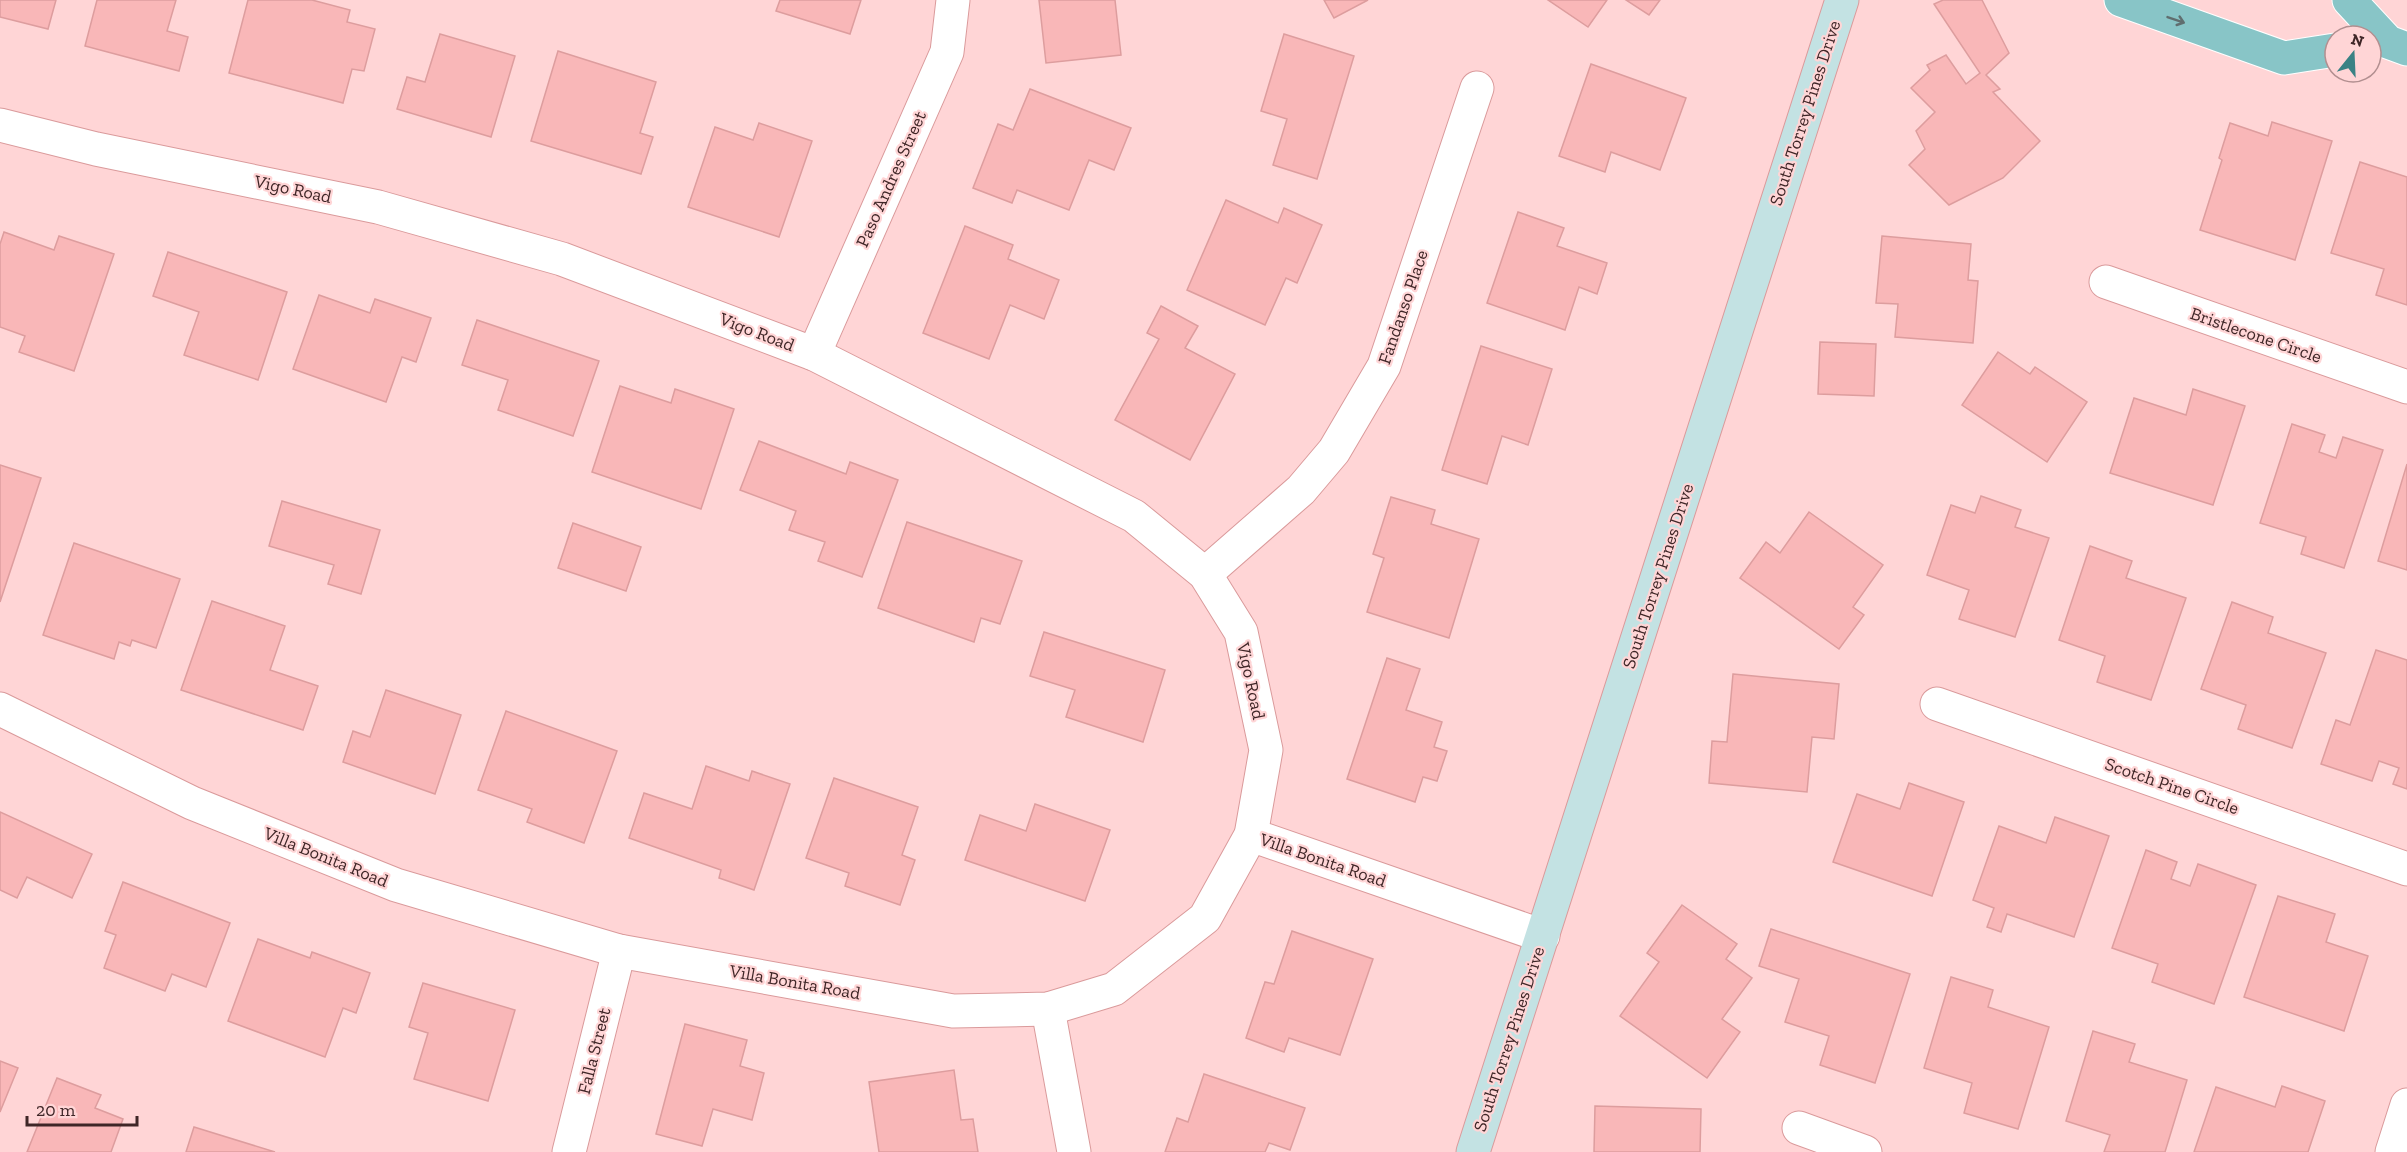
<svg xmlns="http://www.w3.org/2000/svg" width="2407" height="1152" viewBox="0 0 2407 1152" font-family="'Zilla Slab',serif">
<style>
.building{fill:#f9b7b8;stroke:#dd9d9e;stroke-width:1.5}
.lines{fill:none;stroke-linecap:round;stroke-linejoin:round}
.street-casing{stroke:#da9a9b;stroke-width:35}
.secondary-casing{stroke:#da9a9b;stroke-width:35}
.primary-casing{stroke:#fff;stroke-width:35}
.street{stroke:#fff;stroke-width:33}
.secondary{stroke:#c3e2e3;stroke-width:33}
.primary{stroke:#88c5c7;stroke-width:33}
.oneway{stroke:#606e6f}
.labels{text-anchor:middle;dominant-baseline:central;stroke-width:4.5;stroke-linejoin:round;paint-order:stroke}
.street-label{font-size:18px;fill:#3f2627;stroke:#ffd5d6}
</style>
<rect width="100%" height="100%" fill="#ffd5d6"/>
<g class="building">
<path d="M0 0H56L48 29 0 17Z"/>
<path d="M97 0H176L167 31 188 37 179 71 85 46Z"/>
<path d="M248 0H312L350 10 347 22 375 29 364 71 352 69 343 103 229 73Z"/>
<path d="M780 0H861L850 34 776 11Z"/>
<path d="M1039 0H1115L1121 55 1046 63Z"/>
<path d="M1324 0H1368L1334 18Z"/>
<path d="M1548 0H1607L1588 27Z"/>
<path d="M1626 0H1660L1649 15Z"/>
<path d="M1943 0H1982L2009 53 1986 75 2000 89 1993 92 2040 141 2003 178 1949 205 1909 165 1925 149 1916 131 1935 112 1911 88 1930 70 1927 65 1946 55 1966 84 1980 73 1934 4Z"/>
<path d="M440 34 515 56 491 137 397 109 407 77 425 82Z"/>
<path d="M1284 34 1354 56 1317 179 1273 165 1287 119 1261 111Z"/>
<path d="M558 51 656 82 640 133 653 137 641 174 531 141Z"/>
<path d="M1591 64 1686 98 1660 170 1611 152 1605 172 1559 156Z"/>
<path d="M1030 89 1131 128 1114 170 1089 160 1069 210 1017 190 1012 203 973 188 998 124 1013 130Z"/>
<path d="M2272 122 2332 141 2295 260 2200 230 2222 160 2219 158 2230 123 2268 136Z"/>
<path d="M759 123 812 141 779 237 688 207 715 127 753 140Z"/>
<path d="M2360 162 2407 177V305L2376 295 2384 269 2331 253Z"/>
<path d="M1226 200 1278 223 1284 208 1322 225 1297 283 1286 278 1265 325 1187 290Z"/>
<path d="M1518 212 1564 228 1557 246 1607 263 1597 294 1579 287 1565 330 1487 303Z"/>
<path d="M965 226 1013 245 1008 259 1059 280 1044 319 1010 305 989 359 923 333Z"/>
<path d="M4 232 54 250 59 236 114 254 74 371 19 352 25 336 0 327V244Z"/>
<path d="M1882 236 1971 244 1968 280 1978 281 1973 343 1895 337 1898 304 1876 303Z"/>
<path d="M168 252 287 292 258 380 184 355 199 312 153 296Z"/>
<path d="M319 295 370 313 375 299 431 318 416 362 402 357 386 402 293 369Z"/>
<path d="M1161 306 1198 326 1185 348 1235 374 1190 460 1115 420 1159 339 1147 333Z"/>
<path d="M477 320 599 361 573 436 498 410 508 380 462 365Z"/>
<path d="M1820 342 1876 344 1874 396 1818 394Z"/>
<path d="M1481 346 1552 369 1528 445 1502 436 1487 484 1442 470Z"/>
<path d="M1998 352 2030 374 2035 367 2087 402 2047 462 1962 405Z"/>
<path d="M620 386 671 403 675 389 734 409 701 509 592 472Z"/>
<path d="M2193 389 2245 406 2213 505 2110 473 2134 398 2186 415Z"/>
<path d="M2292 424 2325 435 2319 452 2336 458 2343 437 2383 450 2344 568 2301 554 2306 537 2260 523Z"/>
<path d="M759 441 846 474 850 462 898 480 862 577 818 561 825 542 789 530 796 511 740 490Z"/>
<path d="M2407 464V570L2378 561Z"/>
<path d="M0 465 41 478 0 602Z"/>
<path d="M1981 496 2021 510 2015 527 2049 538 2015 637 1959 619 1969 590 1927 575 1951 505 1975 513Z"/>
<path d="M1391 497 1435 510 1431 524 1479 539 1449 638 1367 612 1384 558 1373 554Z"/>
<path d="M282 501 380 530 361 594 328 584 334 565 269 546Z"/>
<path d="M1809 512 1883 565 1853 607 1864 615 1839 649 1740 578 1766 542 1780 553Z"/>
<path d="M907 522 1022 561 1000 624 981 618 974 642 878 608Z"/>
<path d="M573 523 641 547 626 591 558 568Z"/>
<path d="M74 543 180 579 156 648 132 640 130 646 119 642 114 659 43 635Z"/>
<path d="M2090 546 2132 561 2126 578 2186 598 2151 700 2097 682 2105 656 2059 640Z"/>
<path d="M212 601 285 626 270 670 318 686 303 730 181 690Z"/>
<path d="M2232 602 2273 617 2268 633 2326 653 2292 748 2238 729 2246 705 2201 689Z"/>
<path d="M1044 632 1165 670 1143 742 1066 717 1075 690 1030 676Z"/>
<path d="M2376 650 2407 660V789L2393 784 2399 768 2379 761 2372 781 2321 764 2336 720 2350 725Z"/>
<path d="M1387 658 1420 669 1406 710 1442 722 1434 747 1447 751 1437 781 1423 777 1415 802 1347 779Z"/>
<path d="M1733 674 1839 684 1834 739 1812 737 1807 792 1709 783 1712 741 1727 742Z"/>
<path d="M386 690 461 715 435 794 343 762 353 731 370 737Z"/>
<path d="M506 711 617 751 584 843 527 822 532 809 478 790Z"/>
<path d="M706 766 749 781 752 771 790 784 754 890 719 878 721 870 629 838 644 793 692 809Z"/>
<path d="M834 778 918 807 902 855 915 860 900 905 845 886 849 873 806 858Z"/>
<path d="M1909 783 1964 802 1932 896 1833 862 1857 794 1900 809Z"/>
<path d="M1035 804 1110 830 1085 901 965 860 980 815 1026 831Z"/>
<path d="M0 812 92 854 72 898 27 877 17 898 0 890Z"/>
<path d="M2055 817 2109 836 2074 937 2007 914 2001 932 1987 927 1994 908 1973 900 1999 826 2046 843Z"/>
<path d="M2146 850 2177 862 2171 879 2190 886 2198 864 2256 885 2214 1004 2152 982 2158 964 2112 948Z"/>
<path d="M123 882 230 923 206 987 172 974 165 991 104 968 116 935 105 931Z"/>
<path d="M2278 896 2335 914 2326 942 2368 956 2344 1031 2244 997Z"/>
<path d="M1682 905 1737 944 1726 959 1752 978 1722 1019 1740 1032 1707 1078 1620 1016 1659 962 1647 953Z"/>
<path d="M1771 929 1910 974 1875 1083 1820 1065 1829 1036 1785 1022 1799 979 1759 966Z"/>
<path d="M1292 931 1373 959 1340 1055 1289 1038 1284 1052 1246 1038 1265 982 1274 984Z"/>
<path d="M258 939 310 958 312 952 370 973 356 1013 343 1008 325 1057 228 1021Z"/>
<path d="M1951 977 1993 990 1988 1007 2049 1027 2018 1129 1964 1113 1972 1083 1924 1068Z"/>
<path d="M423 983 515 1010 488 1101 414 1079 428 1033 409 1027Z"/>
<path d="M685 1024 747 1040 740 1066 764 1073 752 1120 713 1109 702 1146 656 1134Z"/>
<path d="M2093 1031 2135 1044 2129 1062 2187 1080 2165 1152H2104L2110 1135 2066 1121Z"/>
<path d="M0 1061 18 1068 0 1112Z"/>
<path d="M954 1070 961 1120 973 1119 978 1152H879L869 1082Z"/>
<path d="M1204 1074 1305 1108 1290 1150 1269 1143 1265 1152H1165L1177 1118 1188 1122Z"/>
<path d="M57 1078 101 1095 95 1108 123 1119 111 1152H27Z"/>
<path d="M2282 1086 2325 1101 2308 1152H2194L2216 1087 2275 1107Z"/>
<path d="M1595 1106 1701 1109 1700 1152H1594Z"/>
<path d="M194 1127 275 1152H186Z"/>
</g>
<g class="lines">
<defs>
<g id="street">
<path d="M0 125 96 149 378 207 562 259 814 354 1134 516 1205 574 1241 632 1266 750 1251 835 1205 918 1114 989 1048 1009 953 1011 619 951 396 885 192 803 0 709"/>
<path d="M2106 282 2407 387"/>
<path d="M814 354 947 52 953 0"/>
<path d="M1205 574 1301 490 1334 451 1384 366 1477 88"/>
<path d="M1937 704 2407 869"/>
<path d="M1251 835 1543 936"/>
<path d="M1048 1009 1074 1152"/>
<path d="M1799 1128 1865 1152"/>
<path d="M569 1152 619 951"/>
<path d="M2392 1152 2407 1105"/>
</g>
<path id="secondary" d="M1473 1152 1842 0"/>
<g id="primary">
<path d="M2121 0 2284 58 2335 50"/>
<path d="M2349 0 2388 42 2407 49"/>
</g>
</defs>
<use href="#street" class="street-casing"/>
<use href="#secondary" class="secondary-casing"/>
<use href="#primary" class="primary-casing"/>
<use href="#street" class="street"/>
<use href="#secondary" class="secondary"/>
<use href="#primary" class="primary"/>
</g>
<defs><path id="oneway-shaft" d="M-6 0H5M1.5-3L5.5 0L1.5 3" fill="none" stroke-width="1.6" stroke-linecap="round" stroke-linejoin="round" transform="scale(1.5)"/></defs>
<use class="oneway" href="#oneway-shaft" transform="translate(2176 20) rotate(19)"/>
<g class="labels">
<g class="street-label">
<text transform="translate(1805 113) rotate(-72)">South Torrey Pines Drive</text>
<text transform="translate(891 179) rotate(-66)">Paso Andres Street</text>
<text transform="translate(293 189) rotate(12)">Vigo Road</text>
<text transform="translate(1403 307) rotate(-71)">Fandanso Place</text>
<text transform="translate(757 332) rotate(21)">Vigo Road</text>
<text transform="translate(2256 335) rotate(19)">Bristlecone Circle</text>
<text transform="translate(1658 576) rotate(-72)">South Torrey Pines Drive</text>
<text transform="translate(1251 681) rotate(78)">Vigo Road</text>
<text transform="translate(2172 786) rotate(19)">Scotch Pine Circle</text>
<text transform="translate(326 857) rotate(22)">Villa Bonita Road</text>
<text transform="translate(1323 860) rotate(19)">Villa Bonita Road</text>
<text transform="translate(795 982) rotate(10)">Villa Bonita Road</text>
<text transform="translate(1509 1039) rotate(-72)">South Torrey Pines Drive</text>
<text transform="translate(594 1051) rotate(-76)">Falla Street</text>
</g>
</g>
<g transform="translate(2353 54) rotate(18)"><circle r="28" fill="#ffd5d6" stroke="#b28f90" stroke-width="1.5"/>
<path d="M0-4.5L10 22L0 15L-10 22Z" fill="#3a8284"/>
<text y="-9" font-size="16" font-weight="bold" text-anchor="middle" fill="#3f2627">N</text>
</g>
<path d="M27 1116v9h110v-9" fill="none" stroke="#3f2627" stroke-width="3"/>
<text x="36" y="1116" font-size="18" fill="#3f2627" stroke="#ffd5d6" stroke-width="4.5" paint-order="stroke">20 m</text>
</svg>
